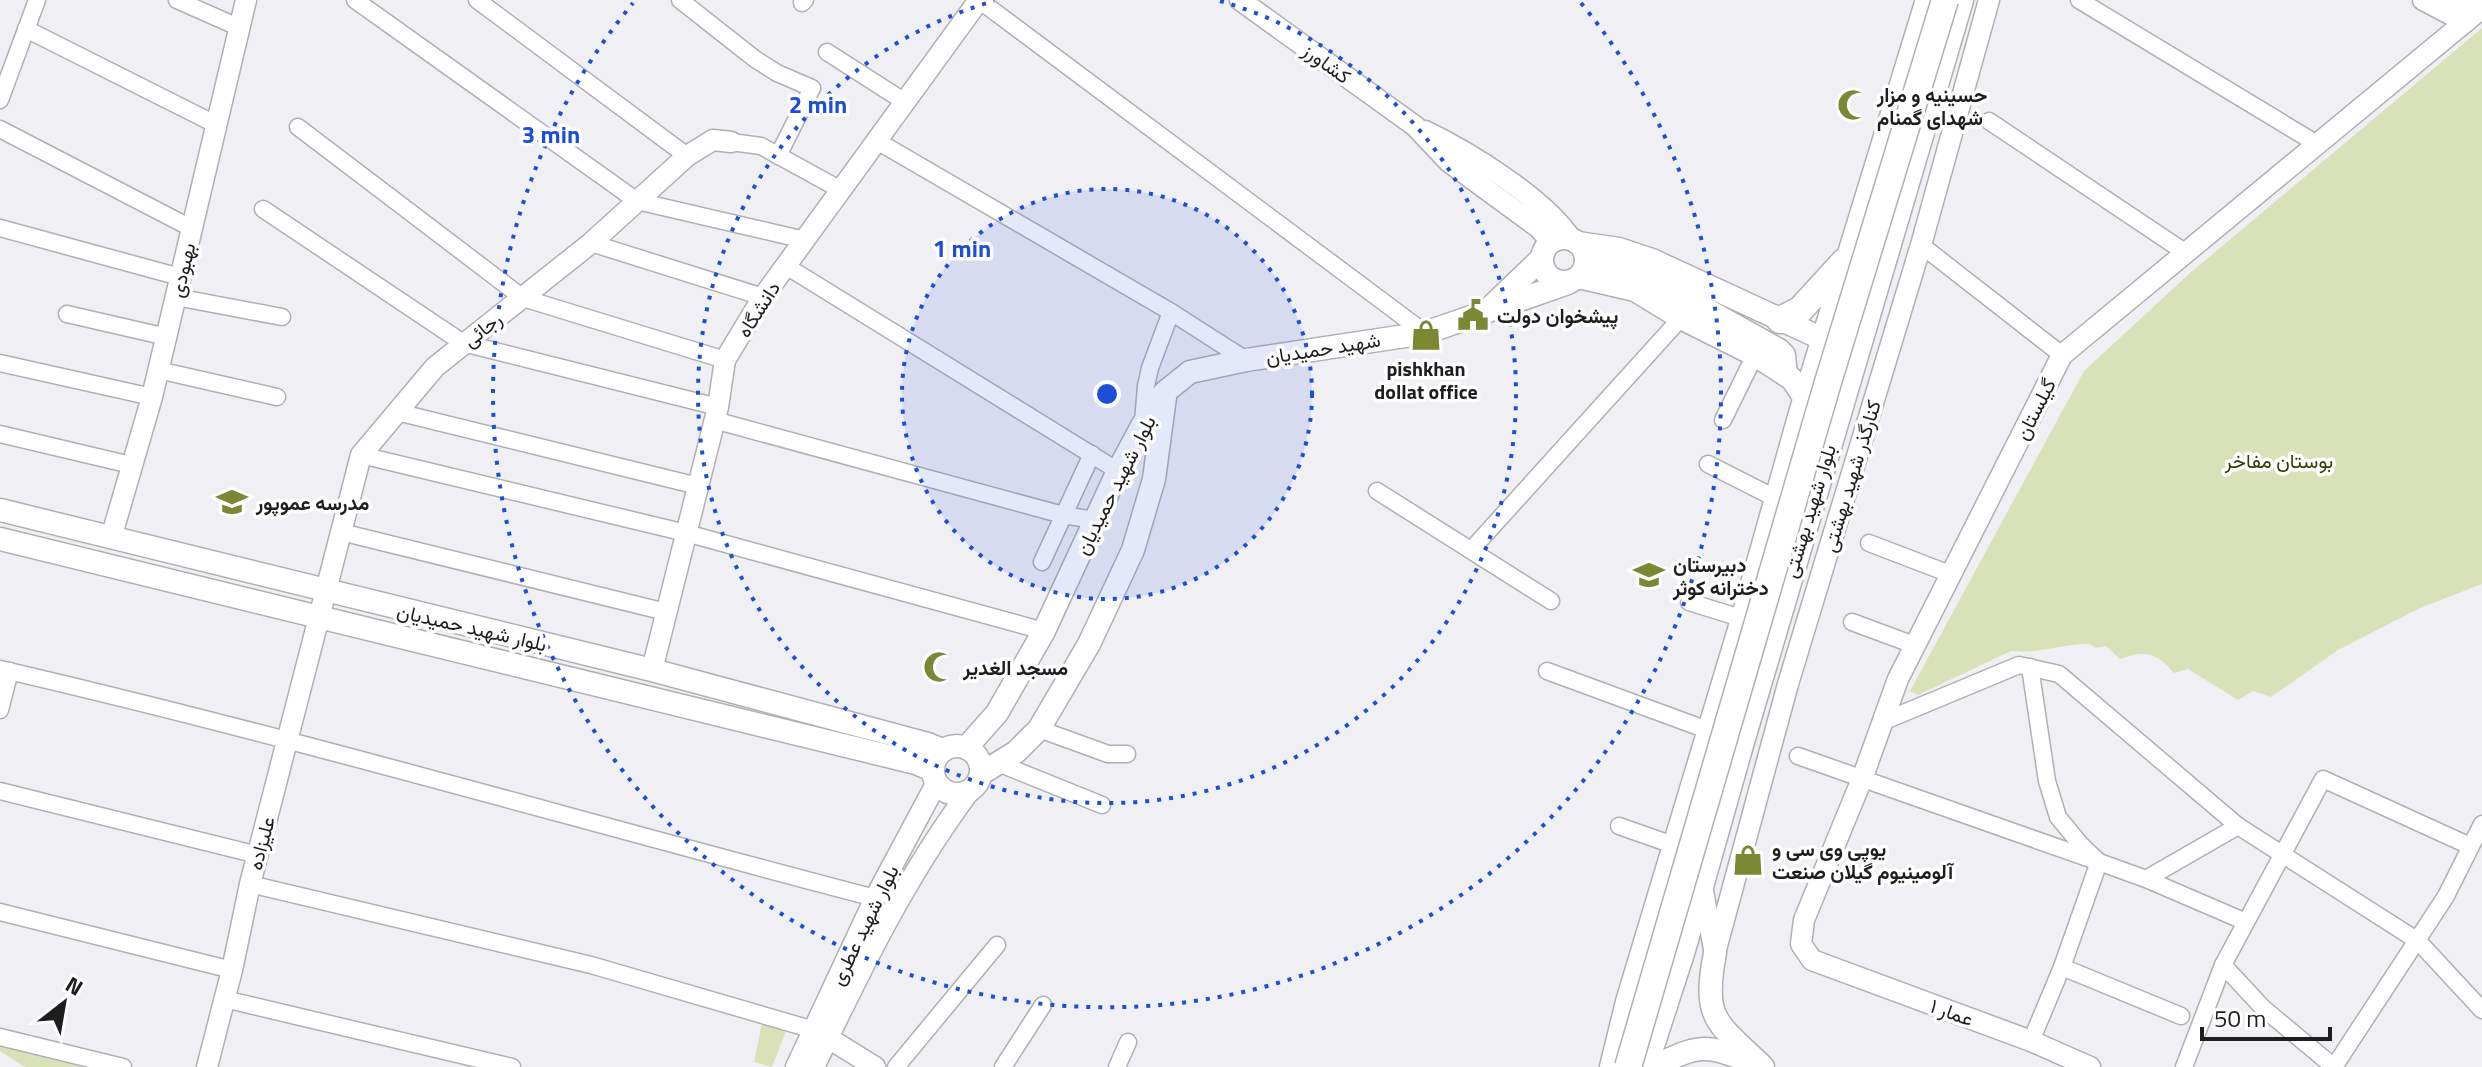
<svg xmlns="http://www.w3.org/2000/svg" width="2482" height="1067" viewBox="0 0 2482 1067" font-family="'Titillium Web',Vazirmatn,sans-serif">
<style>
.green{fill:#d9e1b9}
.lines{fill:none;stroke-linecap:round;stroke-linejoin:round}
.minor-casing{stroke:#b0b0b4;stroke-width:19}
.tertiary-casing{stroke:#b0b0b4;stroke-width:23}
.secondary-casing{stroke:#b0b0b4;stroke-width:25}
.trunk-casing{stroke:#b0b0b4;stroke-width:29}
.minor{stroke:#fff;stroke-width:16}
.tertiary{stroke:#fff;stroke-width:20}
.secondary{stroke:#fff;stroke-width:22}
.trunk{stroke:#fff;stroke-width:26}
.trunk-bridge-casing{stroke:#b0b0b4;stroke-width:29;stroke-linecap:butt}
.trunk-bridge{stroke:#fff;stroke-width:26}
.ring{fill:none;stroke:#1d4ed8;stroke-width:4;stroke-dasharray:4 8}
.labels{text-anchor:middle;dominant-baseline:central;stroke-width:7;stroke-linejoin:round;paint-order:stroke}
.street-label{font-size:20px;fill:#1e1e1f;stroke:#fefeff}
.poi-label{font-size:20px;font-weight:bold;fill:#1e1e1f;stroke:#fefeff;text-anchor:start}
.park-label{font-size:20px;fill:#363d03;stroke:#fefeff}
.centre{fill:#1d4ed8;stroke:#fefeff;stroke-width:4}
.ring-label{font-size:24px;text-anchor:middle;font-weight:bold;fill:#1d4ed8;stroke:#fefeff;stroke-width:7;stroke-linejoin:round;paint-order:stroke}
</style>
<rect width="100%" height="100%" fill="#f0f0f4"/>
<g class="green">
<path d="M2482 28V584L2420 608 2338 650 2271 697 2253 691 2238 700 2188 669 2174 673C2157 652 2144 650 2120 659L2106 646 2095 648 2090 644C2063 643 2037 655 2011 651L1918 695 1910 691 2084 371 2190 273Z"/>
<path d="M763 1018 788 1026 772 1067 754 1062Z"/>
<path d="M0 1045 82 1067H25L0 1051Z"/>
</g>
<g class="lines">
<defs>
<g id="minor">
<path d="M177 0 238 27"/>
<path d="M355 0 637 201 805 240"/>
<path d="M477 0 687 156"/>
<path d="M680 0 755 59 777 73 812 88 778 156"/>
<path d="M979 0 1425 333"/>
<path d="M2079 0 2317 144"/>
<path d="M802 3 805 0"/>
<path d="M26 29 215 124"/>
<path d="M827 52 905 102"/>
<path d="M0 100 37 0"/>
<path d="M1989 121 2186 253"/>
<path d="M298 127 523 298 725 360"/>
<path d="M0 129 191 228"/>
<path d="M877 141 1171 312 1246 360"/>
<path d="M731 142 761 146 841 190"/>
<path d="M263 209 463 343 718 407"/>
<path d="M0 228 180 277"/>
<path d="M591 243 763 297"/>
<path d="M1921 245 2062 355"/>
<path d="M786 266 1118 471"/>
<path d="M176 297 282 317"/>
<path d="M67 314 167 337"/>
<path d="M0 363 152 397"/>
<path d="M158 370 277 397"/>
<path d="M397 412 698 486"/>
<path d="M714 420 1063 515 1095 520"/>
<path d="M1723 420 1755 355"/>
<path d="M1143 422 1146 386 1150 368 1171 312"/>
<path d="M0 434 131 465"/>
<path d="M361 455 686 533 1044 631"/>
<path d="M1708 464 1777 499"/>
<path d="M1377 491 1551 601"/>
<path d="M341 532 666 612"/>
<path d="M1869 543 1950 574"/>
<path d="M1472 549 1681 318"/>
<path d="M1042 562 1092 454"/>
<path d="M1689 602 1744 619"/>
<path d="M1852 622 1914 645"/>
<path d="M2030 667 2047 781 2058 817 2081 845 2099 862 2146 879 2246 922"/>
<path d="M0 669C294 737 583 822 875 898"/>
<path d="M1547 671 1710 731"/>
<path d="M0 710 10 671"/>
<path d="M1882 722 2019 665 2059 674 2238 826 2418 941 2482 1010"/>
<path d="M1039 729 1108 754H1127"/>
<path d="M1798 756 2099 862 2062 967 2031 1041"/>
<path d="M998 763 1102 805"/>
<path d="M0 791 258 855"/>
<path d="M1619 826 1676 846"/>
<path d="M2146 879 2238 826"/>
<path d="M250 884 591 965 814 1030"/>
<path d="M0 912 232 970"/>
<path d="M2223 965 2263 1008 2334 1067"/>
<path d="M2062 967 2181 1016"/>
<path d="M224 999 512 1067"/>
<path d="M0 1037 123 1067"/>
<path d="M896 1067 997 945"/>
<path d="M1003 1067 1043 1005"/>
<path d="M1117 1067 1128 1042"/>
<path d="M2184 1067 2223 965 2323 779 2470 846"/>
<path d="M2334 1067 2446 896 2482 824"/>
</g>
<g id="tertiary">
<path d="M1240 0 1415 126 1449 162 1539 228 1551 242"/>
<path d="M2423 0 2465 22"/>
<path d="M2455 0 2477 12"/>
<path d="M1425 131C1469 152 1545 199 1571 239"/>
<path d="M111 538 152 397 246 0"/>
<path d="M652 670 718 407 725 360 763 297 979 0"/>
<path d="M1702 886 1714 949"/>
<path d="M1715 953 1788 684 1921 245 1989 0"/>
<path d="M817 1031 875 1067"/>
<path d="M207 1067 232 970 250 884 361 455 435 367 591 243 687 156 713 140 731 142"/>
<path d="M796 1067 875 898 936 784"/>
<path d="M814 1067C860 971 905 878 968 793"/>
<path d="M2090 1067 2031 1041 1812 960 1801 944 1804 920 1862 779 1898 679 2062 355 2482 8"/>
</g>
<g id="secondary">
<circle cx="1564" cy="260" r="22"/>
<path d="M1578 243 1619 249 1652 260 1825 340"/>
<path d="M1586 262 1641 273 1779 350 1784 355 1786 375"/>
<path d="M1579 277 1635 290 1681 318 1755 355 1792 379 1806 400"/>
<path d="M1492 306 1541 259"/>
<path d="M0 510 652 670 928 744 942 750"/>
<path d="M0 539 916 763 932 770"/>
<circle cx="957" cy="770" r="24"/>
<path d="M966 748 997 713 1044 631 1118 471 1142 426 1165 392 1190 372 1246 360 1425 333 1568 283"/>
<path d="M982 773 1016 752 1039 729 1089 644 1133 550 1154 479 1165 397"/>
<path d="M1715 953C1702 1021 1717 1022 1763 1067"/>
<path d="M1654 1067C1697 1045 1705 1043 1750 1062"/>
</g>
<g id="trunk">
<path d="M1780 320 1800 310 1844 262"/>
<path d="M1613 1067 1629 1002 1741 630 1803 410 1929 0"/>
<path d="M1644 1067 1682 950 1740 745 1960 0"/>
</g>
</defs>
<use href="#minor" class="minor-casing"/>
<use href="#tertiary" class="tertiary-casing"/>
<use href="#secondary" class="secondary-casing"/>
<use href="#trunk" class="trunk-casing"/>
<use href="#minor" class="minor"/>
<use href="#tertiary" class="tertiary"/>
<use href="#secondary" class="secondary"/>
<use href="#trunk" class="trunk"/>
<defs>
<path id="trunk-bridge" d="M1628 1067 1828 382 1945 0"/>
</defs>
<use href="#trunk-bridge" class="trunk-bridge-casing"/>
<use href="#trunk-bridge" class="trunk-bridge"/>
</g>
<circle cx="1107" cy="394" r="205" fill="#1d4ed8" fill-opacity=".12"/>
<g class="ring">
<circle cx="1107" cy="394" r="205"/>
<path d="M1220 1A409 409 0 1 1 994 1"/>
<path d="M1581 3A614 614 0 1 1 633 3"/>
</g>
<defs>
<symbol id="mosque-bare" viewBox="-9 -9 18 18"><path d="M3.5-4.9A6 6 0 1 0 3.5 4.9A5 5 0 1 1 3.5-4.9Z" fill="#7c8734" stroke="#fefeff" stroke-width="2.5" paint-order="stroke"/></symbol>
<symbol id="civic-bare" viewBox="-9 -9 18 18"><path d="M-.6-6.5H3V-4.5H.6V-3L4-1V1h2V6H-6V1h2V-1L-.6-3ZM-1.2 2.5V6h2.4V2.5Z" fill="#7c8734" stroke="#fefeff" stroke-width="2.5" paint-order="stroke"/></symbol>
<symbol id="shop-bare" viewBox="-9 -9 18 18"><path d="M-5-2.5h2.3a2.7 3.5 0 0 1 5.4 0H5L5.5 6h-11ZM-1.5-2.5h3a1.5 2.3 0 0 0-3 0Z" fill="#7c8734" stroke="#fefeff" stroke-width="2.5" paint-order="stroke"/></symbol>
<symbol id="school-bare" viewBox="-9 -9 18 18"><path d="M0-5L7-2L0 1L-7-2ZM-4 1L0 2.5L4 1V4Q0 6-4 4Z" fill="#7c8734" stroke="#fefeff" stroke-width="2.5" paint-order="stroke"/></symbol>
</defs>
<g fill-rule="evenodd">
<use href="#mosque-bare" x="1831" y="83" width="44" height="44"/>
<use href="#civic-bare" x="1451" y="293" width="44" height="44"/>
<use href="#shop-bare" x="1404" y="313" width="44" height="44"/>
<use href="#school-bare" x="210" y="480" width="44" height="44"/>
<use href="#school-bare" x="1627" y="553" width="44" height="44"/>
<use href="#mosque-bare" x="917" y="645" width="44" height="44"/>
<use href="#shop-bare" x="1726" y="838" width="44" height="44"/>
</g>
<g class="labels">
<g class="street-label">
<text transform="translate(1327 63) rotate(36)">کشاورز</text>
<text transform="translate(182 270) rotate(-77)">بهبودی</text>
<text transform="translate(758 309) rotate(-57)">دانشگاه</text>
<text transform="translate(482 329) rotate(-38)">رجائی</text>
<text transform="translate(1323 348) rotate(-9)">شهید حمیدیان</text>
<text transform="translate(2035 409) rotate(-63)">گیلستان</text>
<text transform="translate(1851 476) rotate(-73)">کنارگذر شهید بهشتی</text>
<text transform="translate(1115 485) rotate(-63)">بلوار شهید حمیدیان</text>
<text transform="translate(1809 511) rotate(-73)">بلوار شهید بهشتی</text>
<text transform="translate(472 627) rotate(13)">بلوار شهید حمیدیان</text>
<text transform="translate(261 843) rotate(-75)">علیزاده</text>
<text transform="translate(864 925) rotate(-64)">بلوار شهید عطری</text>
<text transform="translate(1952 1012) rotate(20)">عمار ۱</text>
</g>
<g class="poi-label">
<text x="1877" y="94">حسینیه و مزار<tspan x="1877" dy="23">شهدای گمنام</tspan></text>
<text x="1497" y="315">پیشخوان دولت</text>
<text x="1426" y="368" text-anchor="middle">pishkhan<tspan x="1426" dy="23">dollat office</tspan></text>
<text x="256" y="502">مدرسه عموپور</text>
<text x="1673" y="564">دبیرستان<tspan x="1673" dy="23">دخترانه کوثر</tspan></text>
<text x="963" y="667">مسجد الغدیر</text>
<text x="1772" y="848">یوپی وی سی و<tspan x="1772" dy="23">آلومینیوم گیلان صنعت</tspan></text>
</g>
<g class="park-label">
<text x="2279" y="460">بوستان مفاخر</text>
</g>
</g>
<circle cx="1107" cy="394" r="12" class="centre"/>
<g class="ring-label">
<text x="818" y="113">2 min</text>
<text x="551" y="143">3 min</text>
<text x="962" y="257">1 min</text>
</g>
<g transform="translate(64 1003) rotate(31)" stroke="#fefeff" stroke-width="6" paint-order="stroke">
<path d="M0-6L14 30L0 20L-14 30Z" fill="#1e1e1f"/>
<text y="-12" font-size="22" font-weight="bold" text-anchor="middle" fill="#1e1e1f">N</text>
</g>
<path d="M2202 1027v12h128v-12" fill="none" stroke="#1e1e1f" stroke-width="4"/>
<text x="2214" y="1027" font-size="24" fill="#1e1e1f" stroke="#fefeff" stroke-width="6" paint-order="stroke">50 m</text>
</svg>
